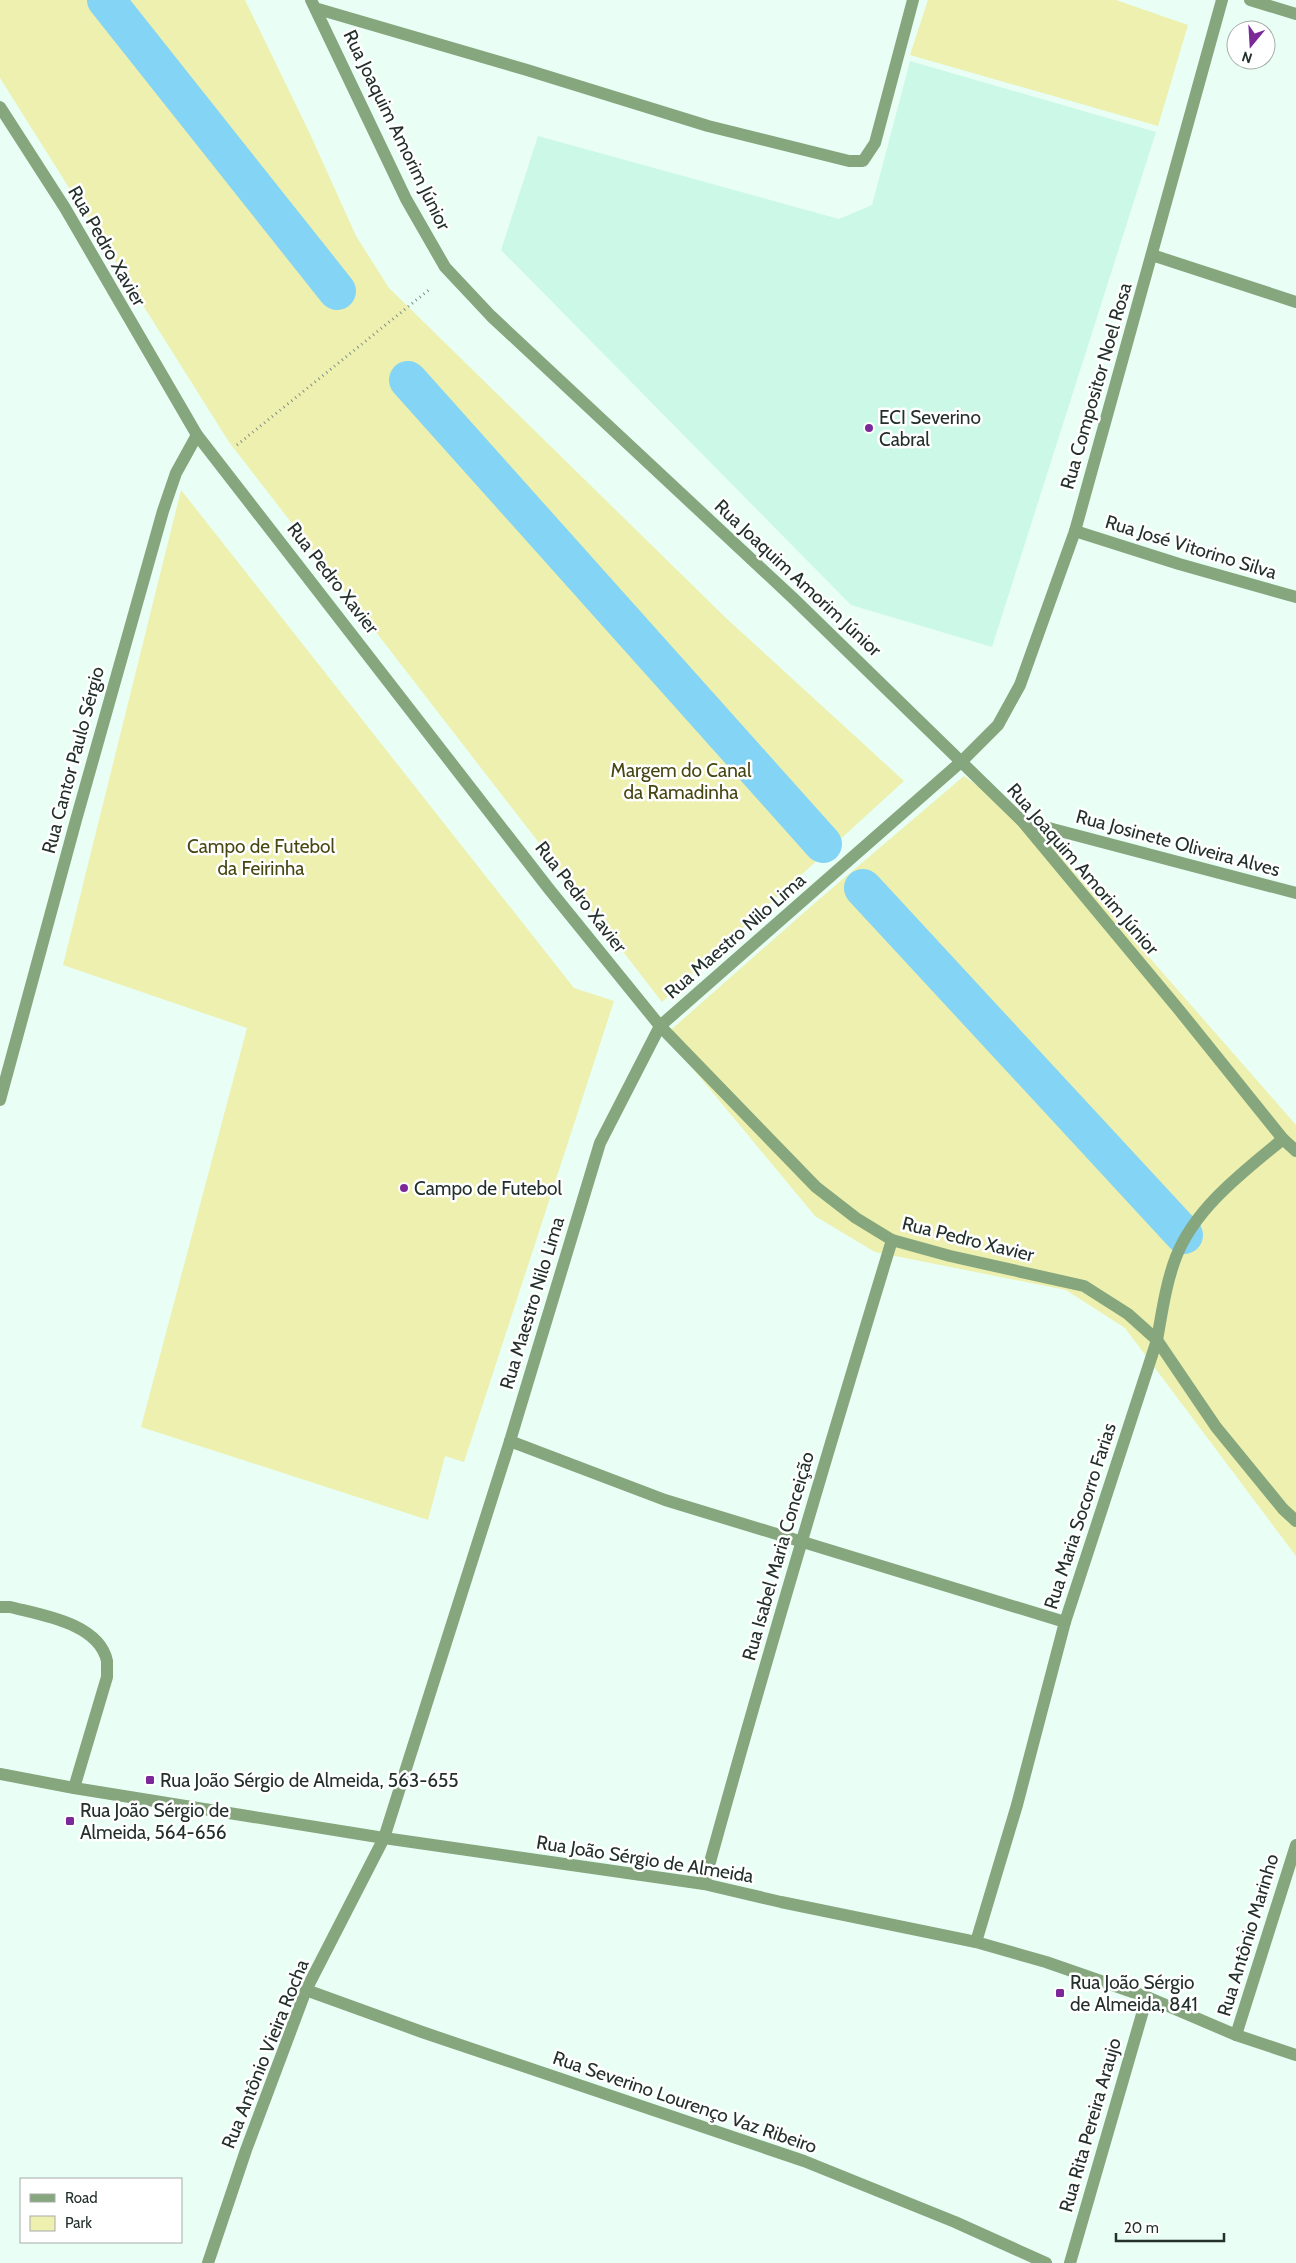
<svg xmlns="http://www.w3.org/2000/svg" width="1296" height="2263" viewBox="0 0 1296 2263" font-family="Cabin,sans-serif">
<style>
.built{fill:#ccf9e7}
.green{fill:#edf0ae}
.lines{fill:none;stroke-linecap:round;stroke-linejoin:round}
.canal{stroke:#84d4f5;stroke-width:38}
.path{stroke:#80918a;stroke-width:3;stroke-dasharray:1 4;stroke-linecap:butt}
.lane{stroke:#86a67e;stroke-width:12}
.street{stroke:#86a67e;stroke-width:12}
.poi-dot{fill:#7b2999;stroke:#fff;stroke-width:2}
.labels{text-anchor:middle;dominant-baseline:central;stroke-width:5;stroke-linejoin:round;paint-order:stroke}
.street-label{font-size:19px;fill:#23302b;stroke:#fff}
.poi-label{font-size:19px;fill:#23302b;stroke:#fff;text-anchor:start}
.park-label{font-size:19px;fill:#474712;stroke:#fff}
</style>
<rect width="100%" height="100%" fill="#e9fef5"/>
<path class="built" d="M910 61 1156 132 992 647 851 605 501 250 538 136 839 219 872 205Z"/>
<g class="green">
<path d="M0 0H245L310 134 356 236 389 288 727 619 904 781 662 1002 229 442 0 78Z"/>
<path d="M928 0H1116L1188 25 1158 126 910 55Z"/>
<path d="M181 490 574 988 614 1001 464 1462 445 1456 428 1520 141 1427 247 1028 63 965Z"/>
<path d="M964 776 1035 827 1296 1125V1556L1125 1328 1066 1290 875 1252 815 1216 665 1035 816 902Z"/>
</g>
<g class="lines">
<g class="canal">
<path d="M106 0 337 291"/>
<path d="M408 380 823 844"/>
<path d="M863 888 1184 1235"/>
</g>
<path class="path" d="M237 445 430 289"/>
<path class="lane" d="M0 1607H10C41 1615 99 1623 107 1661 107 1666 107 1672 107 1677L74 1788"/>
<g class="street">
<path d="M311 0 406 199 445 267 491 316 794 599 1022 821 1180 1011 1283 1139 1296 1151"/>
<path d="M1250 0 1296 14"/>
<path d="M318 9 527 70 708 126 849 161H863L875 143 913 0"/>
<path d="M0 107 65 208 197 435 549 889 660 1026 816 1187 856 1218 892 1240 950 1256 1084 1286 1128 1314 1157 1340 1216 1427 1283 1509 1296 1521"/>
<path d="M1152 255 1296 302"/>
<path d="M1075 531 1179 564 1296 597"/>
<path d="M1022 821 1296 893"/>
<path d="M0 1100 76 820 163 511 176 473 197 435"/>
<path d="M510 1441 665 1500 1065 1622"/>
<path d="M0 1774 74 1788 384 1838 704 1884 781 1902 976 1942 1046 1962 1147 1997 1236 2035 1296 2055"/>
<path d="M704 1884C763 1668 827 1454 892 1240"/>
<path d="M976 1942 1017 1805 1065 1622 1157 1340C1162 1312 1166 1283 1176 1257 1195 1208 1243 1172 1283 1139"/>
<path d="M306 1990 422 2032 804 2161 955 2222 1046 2263"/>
<path d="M1236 2035 1296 1845"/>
<path d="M208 2263 246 2150 306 1990 384 1838 510 1441 600 1143 660 1026 962 761 998 725 1020 685 1075 531 1222 0"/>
<path d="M1070 2263 1147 1997"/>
</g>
</g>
<g class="poi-dot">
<circle cx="869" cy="428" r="5"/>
<circle cx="404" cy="1188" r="5"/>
<rect x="145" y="1775" width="10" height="10" rx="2.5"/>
<rect x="65" y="1816" width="10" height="10" rx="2.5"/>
<rect x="1055" y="1988" width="10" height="10" rx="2.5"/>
</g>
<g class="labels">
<g class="street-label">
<text transform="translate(397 130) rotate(64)">Rua Joaquim Amorim Júnior</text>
<text transform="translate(107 246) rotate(60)">Rua Pedro Xavier</text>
<text transform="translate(1096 386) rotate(-74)">Rua Compositor Noel Rosa</text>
<text transform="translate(1191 547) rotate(17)">Rua José Vitorino Silva</text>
<text transform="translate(333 578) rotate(52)">Rua Pedro Xavier</text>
<text transform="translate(798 578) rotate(43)">Rua Joaquim Amorim Júnior</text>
<text transform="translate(73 760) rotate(-75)">Rua Cantor Paulo Sérgio</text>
<text transform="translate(1178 843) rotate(15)">Rua Josinete Oliveira Alves</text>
<text transform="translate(1083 869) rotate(49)">Rua Joaquim Amorim Júnior</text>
<text transform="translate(581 897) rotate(52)">Rua Pedro Xavier</text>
<text transform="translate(735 936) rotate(-41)">Rua Maestro Nilo Lima</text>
<text transform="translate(968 1239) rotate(14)">Rua Pedro Xavier</text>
<text transform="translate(532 1303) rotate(-73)">Rua Maestro Nilo Lima</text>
<text transform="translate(1080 1516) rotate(-72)">Rua Maria Socorro Farias</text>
<text transform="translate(778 1556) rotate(-74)">Rua Isabel Maria Conceição</text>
<text transform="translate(645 1859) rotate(9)">Rua João Sérgio de Almeida</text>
<text transform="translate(1248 1935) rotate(-73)">Rua Antônio Marinho</text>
<text transform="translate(265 2054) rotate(-68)">Rua Antônio Vieira Rocha</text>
<text transform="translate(685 2102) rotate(19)">Rua Severino Lourenço Vaz Ribeiro</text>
<text transform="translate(1090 2125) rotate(-74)">Rua Rita Pereira Araujo</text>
</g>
<g class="poi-label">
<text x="879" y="417">ECI Severino<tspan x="879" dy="22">Cabral</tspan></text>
<text x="414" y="1188">Campo de Futebol</text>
<text x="160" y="1780">Rua João Sérgio de Almeida, 563-655</text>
<text x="80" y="1810">Rua João Sérgio de<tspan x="80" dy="22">Almeida, 564-656</tspan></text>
<text x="1070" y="1982">Rua João Sérgio<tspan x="1070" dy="22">de Almeida, 841</tspan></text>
</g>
<g class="park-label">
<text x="681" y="770">Margem do Canal<tspan x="681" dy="22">da Ramadinha</tspan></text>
<text x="261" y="846">Campo de Futebol<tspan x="261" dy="22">da Feirinha</tspan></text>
</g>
</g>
<rect x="20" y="2178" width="162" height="65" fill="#ffffff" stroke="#a7acaa"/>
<rect x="30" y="2194" width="25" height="8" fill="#86a67e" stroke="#a7acaa"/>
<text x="65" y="2203" font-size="15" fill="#23302b">Road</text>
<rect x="30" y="2216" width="25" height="15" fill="#edf0ae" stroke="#a7acaa"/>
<text x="65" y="2228" font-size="15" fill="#23302b">Park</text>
<g transform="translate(1251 45) rotate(198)"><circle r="24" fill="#ffffff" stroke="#a7acaa"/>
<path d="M0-4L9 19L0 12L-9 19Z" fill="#7b2999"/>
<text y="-8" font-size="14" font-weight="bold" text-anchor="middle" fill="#23302b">N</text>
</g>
<path d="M1116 2233v8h108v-8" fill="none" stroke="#23302b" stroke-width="2.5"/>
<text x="1124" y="2233" font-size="15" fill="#23302b" stroke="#ffffff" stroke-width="4" paint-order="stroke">20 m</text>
</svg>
